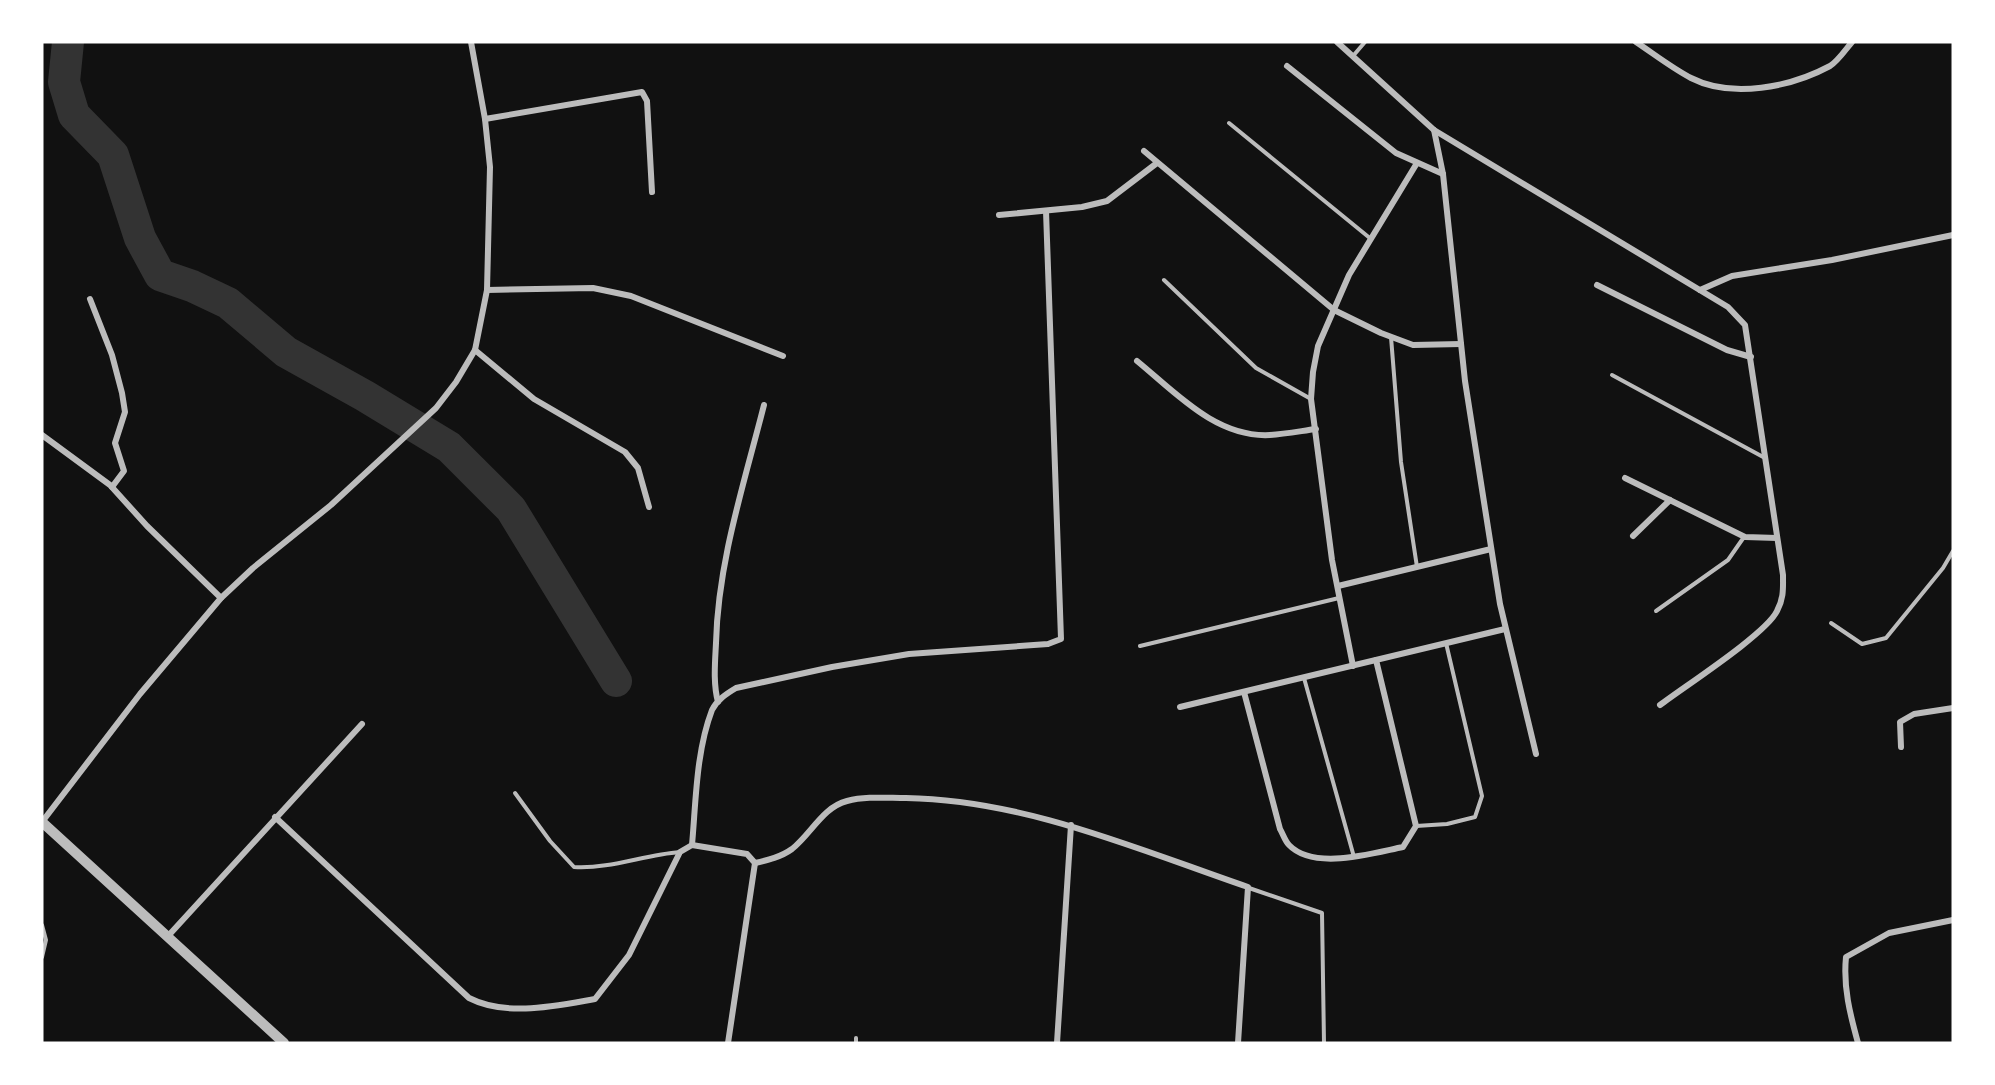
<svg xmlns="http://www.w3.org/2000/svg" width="1995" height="1085" viewBox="0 0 1995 1085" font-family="Helvetica,sans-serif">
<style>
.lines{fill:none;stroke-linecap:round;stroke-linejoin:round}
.river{stroke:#333;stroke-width:32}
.service{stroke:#bcbcbc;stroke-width:4}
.minor{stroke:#bcbcbc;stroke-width:6}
.tertiary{stroke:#bcbcbc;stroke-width:10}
</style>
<rect width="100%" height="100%" fill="#111"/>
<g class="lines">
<path class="river" d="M68 42 64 82 74 115 113 155 140 238 160 275 192 286 228 303 286 352 365 396 449 447 511 509 616 681"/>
<g class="service">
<path d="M1353 56 1365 42"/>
<path d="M1229 123 1371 239"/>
<path d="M1164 280 1256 368 1311 399"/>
<path d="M1391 337 1401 462 1417 567"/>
<path d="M1612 375 1765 458"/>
<path d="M1656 611 1728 560 1744 537"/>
<path d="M1831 623 1862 644 1886 638 1943 568 1953 551"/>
<path d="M1140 646 1339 598"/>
<path d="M1304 678 1354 857"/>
<path d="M515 793 550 841 574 867C611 869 643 855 680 852"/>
<path d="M1416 826 1447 824 1475 817 1482 796 1446 643"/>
<path d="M1249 888 1322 913 1324 1043"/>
<path d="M42 925 46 940 42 957"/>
<path d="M856 1043V1038"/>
</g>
<g class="minor">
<path d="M1337 42 1434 130 1728 307 1745 325 1783 575C1783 588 1784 598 1777 611 1766 634 1685 686 1660 705"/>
<path d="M1636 42C1654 54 1672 68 1691 78 1732 99 1791 87 1830 66 1838 61 1846 49 1852 42"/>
<path d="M1287 66 1396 153 1443 174"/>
<path d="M485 119 642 92 647 101 652 192"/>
<path d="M1434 130 1443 174 1465 381 1500 604 1536 754"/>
<path d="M1144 151 1334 310 1381 333 1413 345 1461 344"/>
<path d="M999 215 1082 207 1107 201 1157 163"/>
<path d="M1597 285 1727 350 1751 357"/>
<path d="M487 290 593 288 631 296 783 356"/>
<path d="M1700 290 1732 276 1832 260 1953 235"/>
<path d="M90 299 112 355 122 393 125 412 115 443 124 471 112 487"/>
<path d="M475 350 534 399 625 452 638 468 649 507"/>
<path d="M1137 361C1175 392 1216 438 1270 435 1285 434 1301 431 1316 429"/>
<path d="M42 435 110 485 147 526 221 598"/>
<path d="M1625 478 1745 537 1777 538"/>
<path d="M1633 536 1670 500"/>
<path d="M1338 586 1491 549"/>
<path d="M1353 666 1332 560 1311 399 1313 372 1318 346 1349 275 1417 163"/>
<path d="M1244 692 1280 829C1283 834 1285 841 1289 845 1314 871 1373 853 1403 847L1416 826 1376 660"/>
<path d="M718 702C713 683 715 663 716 643 718 562 744 484 764 405"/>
<path d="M1180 707 1505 629"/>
<path d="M1901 747 1900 722 1914 714 1953 708"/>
<path d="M275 817 469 998C506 1017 555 1006 595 999L629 955 680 852 692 845 747 854 755 863 728 1043"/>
<path d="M42 822 140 694 221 598 253 568 331 505 436 408 456 382 475 350 487 290 490 167 485 119 471 42"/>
<path d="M692 845C696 801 696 752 712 710 717 700 726 694 736 688L832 667 909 654 1048 644 1061 639 1046 211"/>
<path d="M755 863C768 860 781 857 792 849 811 834 823 807 847 801 866 796 886 798 906 798 1025 800 1137 849 1248 887L1238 1043"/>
<path d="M169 935 362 724"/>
<path d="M1057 1043 1071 825"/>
<path d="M1858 1043C1850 1014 1843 987 1846 957L1889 933 1953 920"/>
</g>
<path class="tertiary" d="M42 822 284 1043"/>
</g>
<rect width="1995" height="1085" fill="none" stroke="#ffffff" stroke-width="87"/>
</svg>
